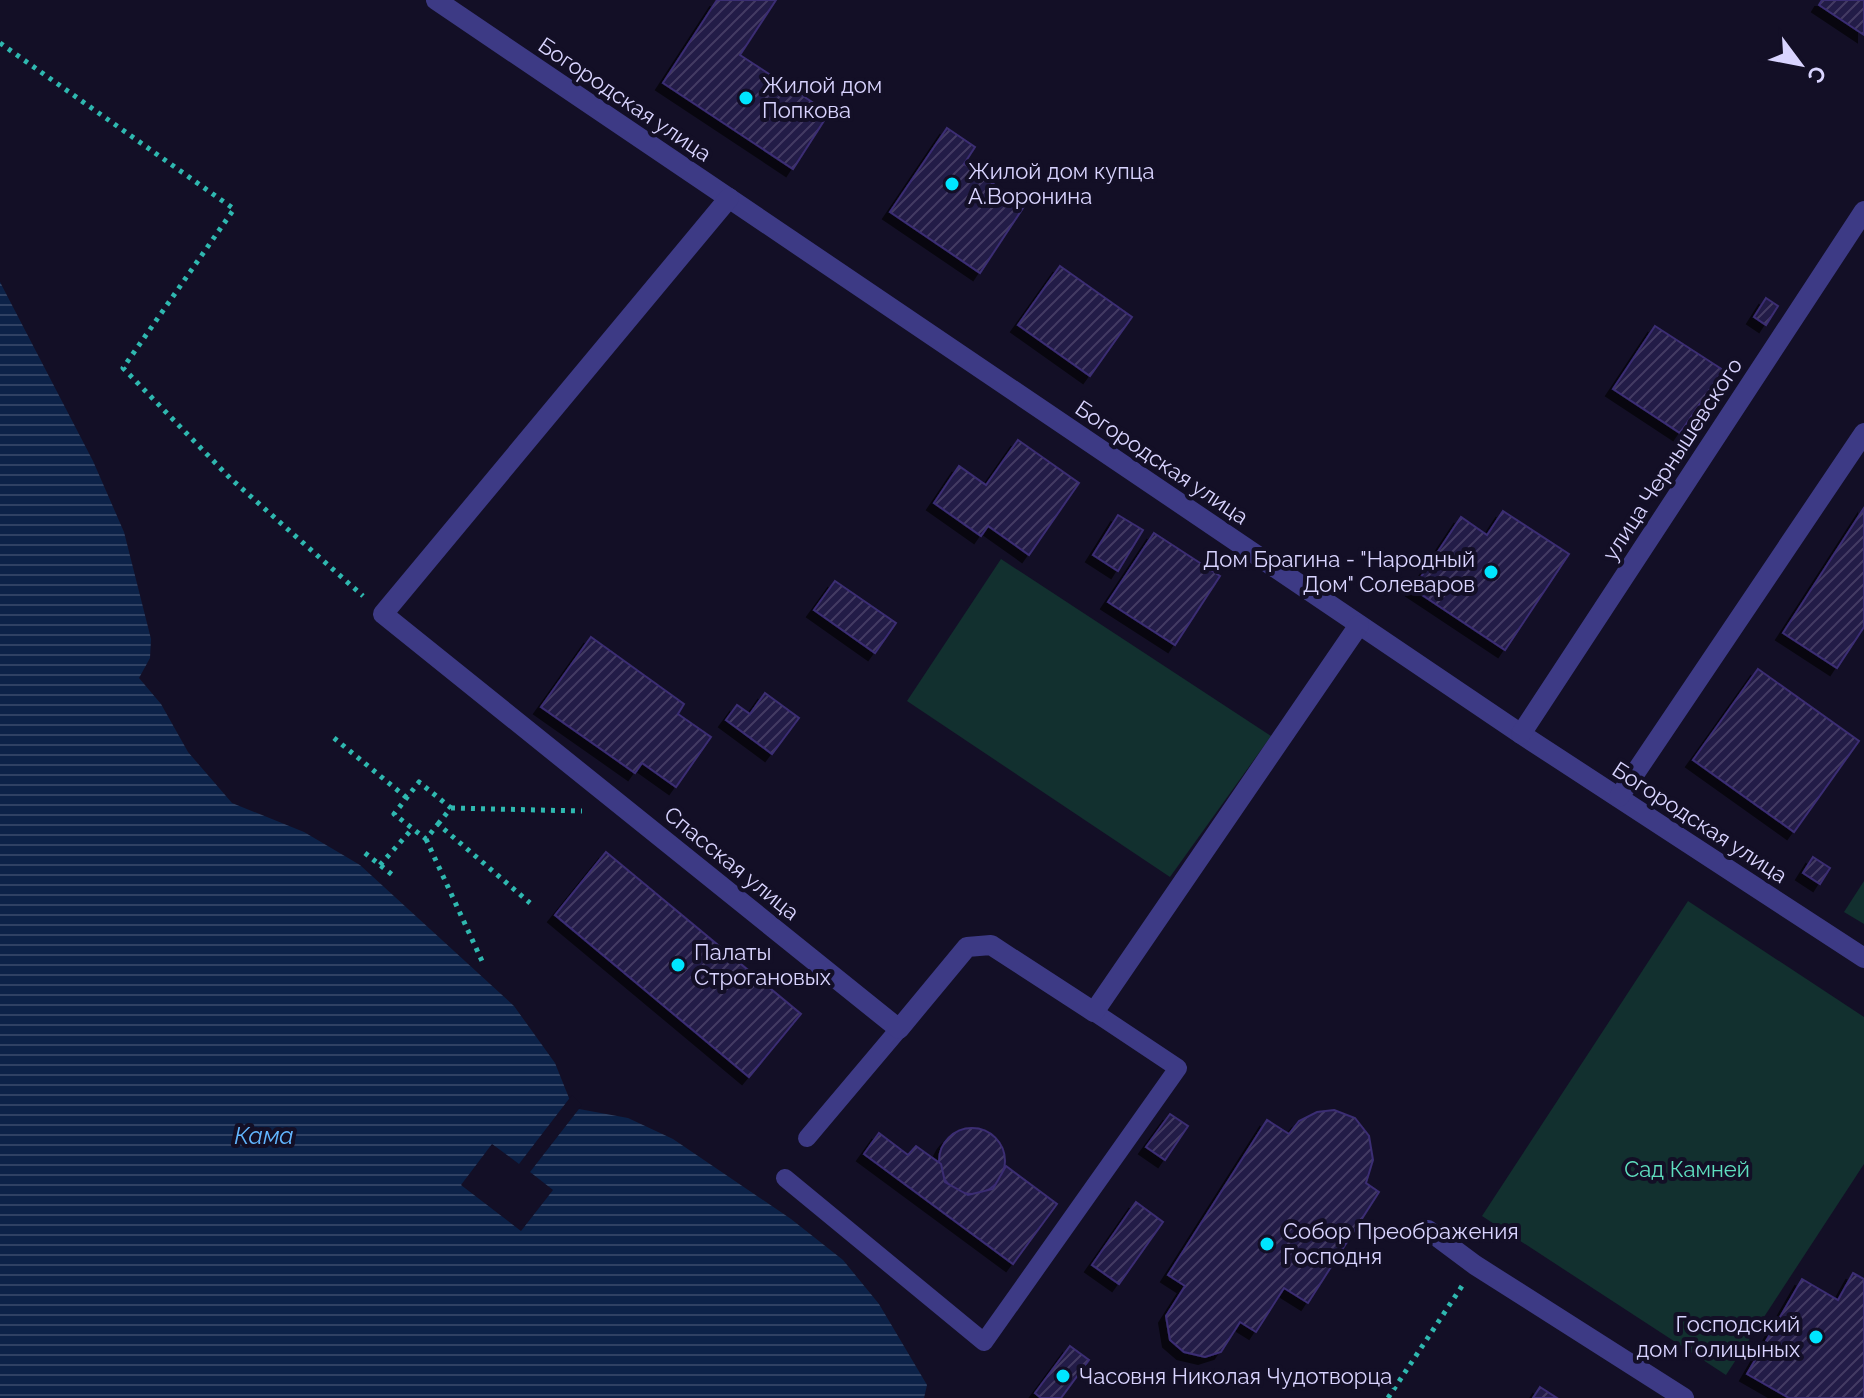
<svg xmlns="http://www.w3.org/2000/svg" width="1864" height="1398" viewBox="0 0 1864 1398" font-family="Raleway,sans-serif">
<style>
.garden{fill:#12302f}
.water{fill:url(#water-rules)}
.pier{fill:#130f26}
.building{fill:url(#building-hatch);stroke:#3b2d73;stroke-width:2;filter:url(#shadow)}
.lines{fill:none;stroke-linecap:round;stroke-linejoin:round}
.path{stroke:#2fb8b0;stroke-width:5;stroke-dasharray:4 6;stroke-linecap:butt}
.lane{stroke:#3d3a85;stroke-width:18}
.street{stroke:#3d3a85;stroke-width:20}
.poi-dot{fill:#00e5ff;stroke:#130f26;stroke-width:3}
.labels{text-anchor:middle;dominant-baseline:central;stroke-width:8;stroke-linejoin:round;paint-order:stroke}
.poi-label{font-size:22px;fill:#d9d4ff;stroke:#130f26;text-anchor:start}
.street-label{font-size:22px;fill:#d9d4ff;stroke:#130f26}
.park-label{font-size:22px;fill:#5fe0c0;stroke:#130f26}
.water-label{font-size:24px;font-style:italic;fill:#62b6ff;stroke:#130f26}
</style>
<defs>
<pattern id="water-rules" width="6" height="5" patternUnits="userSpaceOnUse" patternTransform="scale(2)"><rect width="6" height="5" fill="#0c2248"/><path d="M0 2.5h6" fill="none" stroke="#2f4163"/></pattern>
<pattern id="building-hatch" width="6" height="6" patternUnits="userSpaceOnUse" patternTransform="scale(2)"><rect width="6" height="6" fill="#241b47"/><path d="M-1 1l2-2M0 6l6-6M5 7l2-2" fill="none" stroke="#433b63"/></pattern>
<filter id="shadow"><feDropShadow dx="-7" dy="7" stdDeviation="0" flood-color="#0009"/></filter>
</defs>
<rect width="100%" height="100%" fill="#130f26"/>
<g class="garden">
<path d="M1001 559 1271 736 1170 877 907 701Z"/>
<path d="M1864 881V924L1844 912Z"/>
<path d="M1688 901 1864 1017V1164L1726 1375 1482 1216Z"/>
</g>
<path class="water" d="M0 282 93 461 124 532 151 639 150 658 139 678 161 704 188 752 232 803 304 832 360 865 514 1006 555 1063 569 1098 579 1109 628 1118 673 1139 791 1219 843 1260 879 1304 927 1385 924 1398H0Z"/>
<path class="pier" d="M572 1095 582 1105 530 1172 553 1190 521 1231 461 1185 492 1144 519 1164Z"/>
<g class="building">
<path d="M717 0H776L740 55 829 113 793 169 663 83Z"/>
<path d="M1822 0H1864V35L1819 5Z"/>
<path d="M947 128 975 147 964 164 1025 205 980 273 890 212Z"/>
<path d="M1060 266 1132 317 1090 376 1018 325Z"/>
<path d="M1766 298 1778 306 1766 325 1754 317Z"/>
<path d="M1655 326 1723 370 1680 433 1613 389Z"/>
<path d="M1018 440 1079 483 1029 555 988 526 981 536 934 503 959 466 986 485Z"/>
<path d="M1864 508V627L1837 668 1783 633Z"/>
<path d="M1503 511 1569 554 1505 650 1413 589 1461 517 1487 535Z"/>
<path d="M1118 515 1143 530 1118 571 1093 555Z"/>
<path d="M1154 533 1220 576 1175 645 1108 602Z"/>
<path d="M835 581 896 623 875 653 814 610Z"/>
<path d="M591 637 684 704 678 714 711 737 676 787 642 763 635 773 541 707Z"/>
<path d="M1758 669 1859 741 1794 832 1693 760Z"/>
<path d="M765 693 799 718 772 754 726 720 737 705 750 714Z"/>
<path d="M606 852 801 1014 749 1077 555 915Z"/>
<path d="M1813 857 1830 868 1820 884 1803 873Z"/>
<path d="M1334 1110 1355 1118 1369 1136 1373 1160 1366 1183 1379 1192 1308 1303 1284 1288 1256 1332 1240 1322 1221 1352 1205 1357 1184 1352 1170 1340 1166 1316 1185 1286 1168 1275 1267 1120 1289 1134 1299 1121 1317 1112Z"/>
<path d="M1170 1114 1188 1126 1165 1160 1146 1147Z"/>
<circle cx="972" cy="1161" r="33"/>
<path d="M879 1133 908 1155 916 1146 941 1164 945 1182 968 1195 993 1189 1006 1166 1057 1204 1013 1264 864 1154Z"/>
<path d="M1136 1202 1163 1222 1119 1284 1092 1265Z"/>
<path d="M1853 1273 1864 1279V1398H1789L1747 1374 1802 1279 1838 1300Z"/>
<path d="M1070 1346 1089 1360 1061 1398H1041L1035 1393Z"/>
<path d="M1540 1387 1557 1398H1533Z"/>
</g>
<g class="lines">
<g class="path">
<path d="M0 43 234 209 123 368 230 478 363 596"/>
<path d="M334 738 407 798"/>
<path d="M451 808 582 811"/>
<path d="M438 824 451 808 419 782 394 814 426 839 438 824 530 903"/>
<path d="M426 839 482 961"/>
<path d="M365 853 395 877"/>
<path d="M380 865 413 828"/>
<path d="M1388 1398 1462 1286"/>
</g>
<g class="lane">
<path d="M807 1138 899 1029"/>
<path d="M785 1178 984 1342 1178 1068 1094 1012"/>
</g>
<g class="street">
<path d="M436 0 1521 734 1864 958"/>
<path d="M729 198 383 614 899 1029 967 947 991 945 1094 1012 1359 625"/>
<path d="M1521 734 1864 211"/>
<path d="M1619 797 1864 433"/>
<path d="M1428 1230 1475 1265 1684 1398"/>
</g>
</g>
<g class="poi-dot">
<circle cx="746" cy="98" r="8"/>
<circle cx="952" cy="184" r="8"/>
<circle cx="1491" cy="572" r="8"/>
<circle cx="678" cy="965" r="8"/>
<circle cx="1267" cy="1244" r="8"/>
<circle cx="1816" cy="1337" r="8"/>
<circle cx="1063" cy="1376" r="8"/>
</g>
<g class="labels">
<g class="poi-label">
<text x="762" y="85">Жилой дом<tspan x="762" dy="25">Попкова</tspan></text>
<text x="968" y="171">Жилой дом купца<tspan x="968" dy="25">А.Воронина</tspan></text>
<text x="1475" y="559" text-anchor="end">Дом Брагина - "Народный<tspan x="1475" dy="25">Дом" Солеваров</tspan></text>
<text x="694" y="952">Палаты<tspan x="694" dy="25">Строгановых</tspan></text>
<text x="1283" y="1231">Собор Преображения<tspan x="1283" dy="25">Господня</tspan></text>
<text x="1800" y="1324" text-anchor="end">Господский<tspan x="1800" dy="25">дом Голицыных</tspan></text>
<text x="1079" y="1376">Часовня Николая Чудотворца</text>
</g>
<g class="street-label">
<text transform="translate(625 99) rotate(34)">Богородская улица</text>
<text transform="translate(1672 459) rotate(-57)">улица Чернышевского</text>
<text transform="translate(1162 462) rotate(34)">Богородская улица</text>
<text transform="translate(1700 822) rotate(33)">Богородская улица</text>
<text transform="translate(732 863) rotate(39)">Спасская улица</text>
</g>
<g class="park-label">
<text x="1687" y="1169">Сад Камней</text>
</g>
<g class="water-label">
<text x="264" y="1135">Кама</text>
</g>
</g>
<g transform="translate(1800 64) rotate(122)" stroke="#130f26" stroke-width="6" paint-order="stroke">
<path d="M0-6L14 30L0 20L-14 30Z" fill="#d9d4ff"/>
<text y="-12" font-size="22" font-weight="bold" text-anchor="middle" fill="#d9d4ff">С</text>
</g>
</svg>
